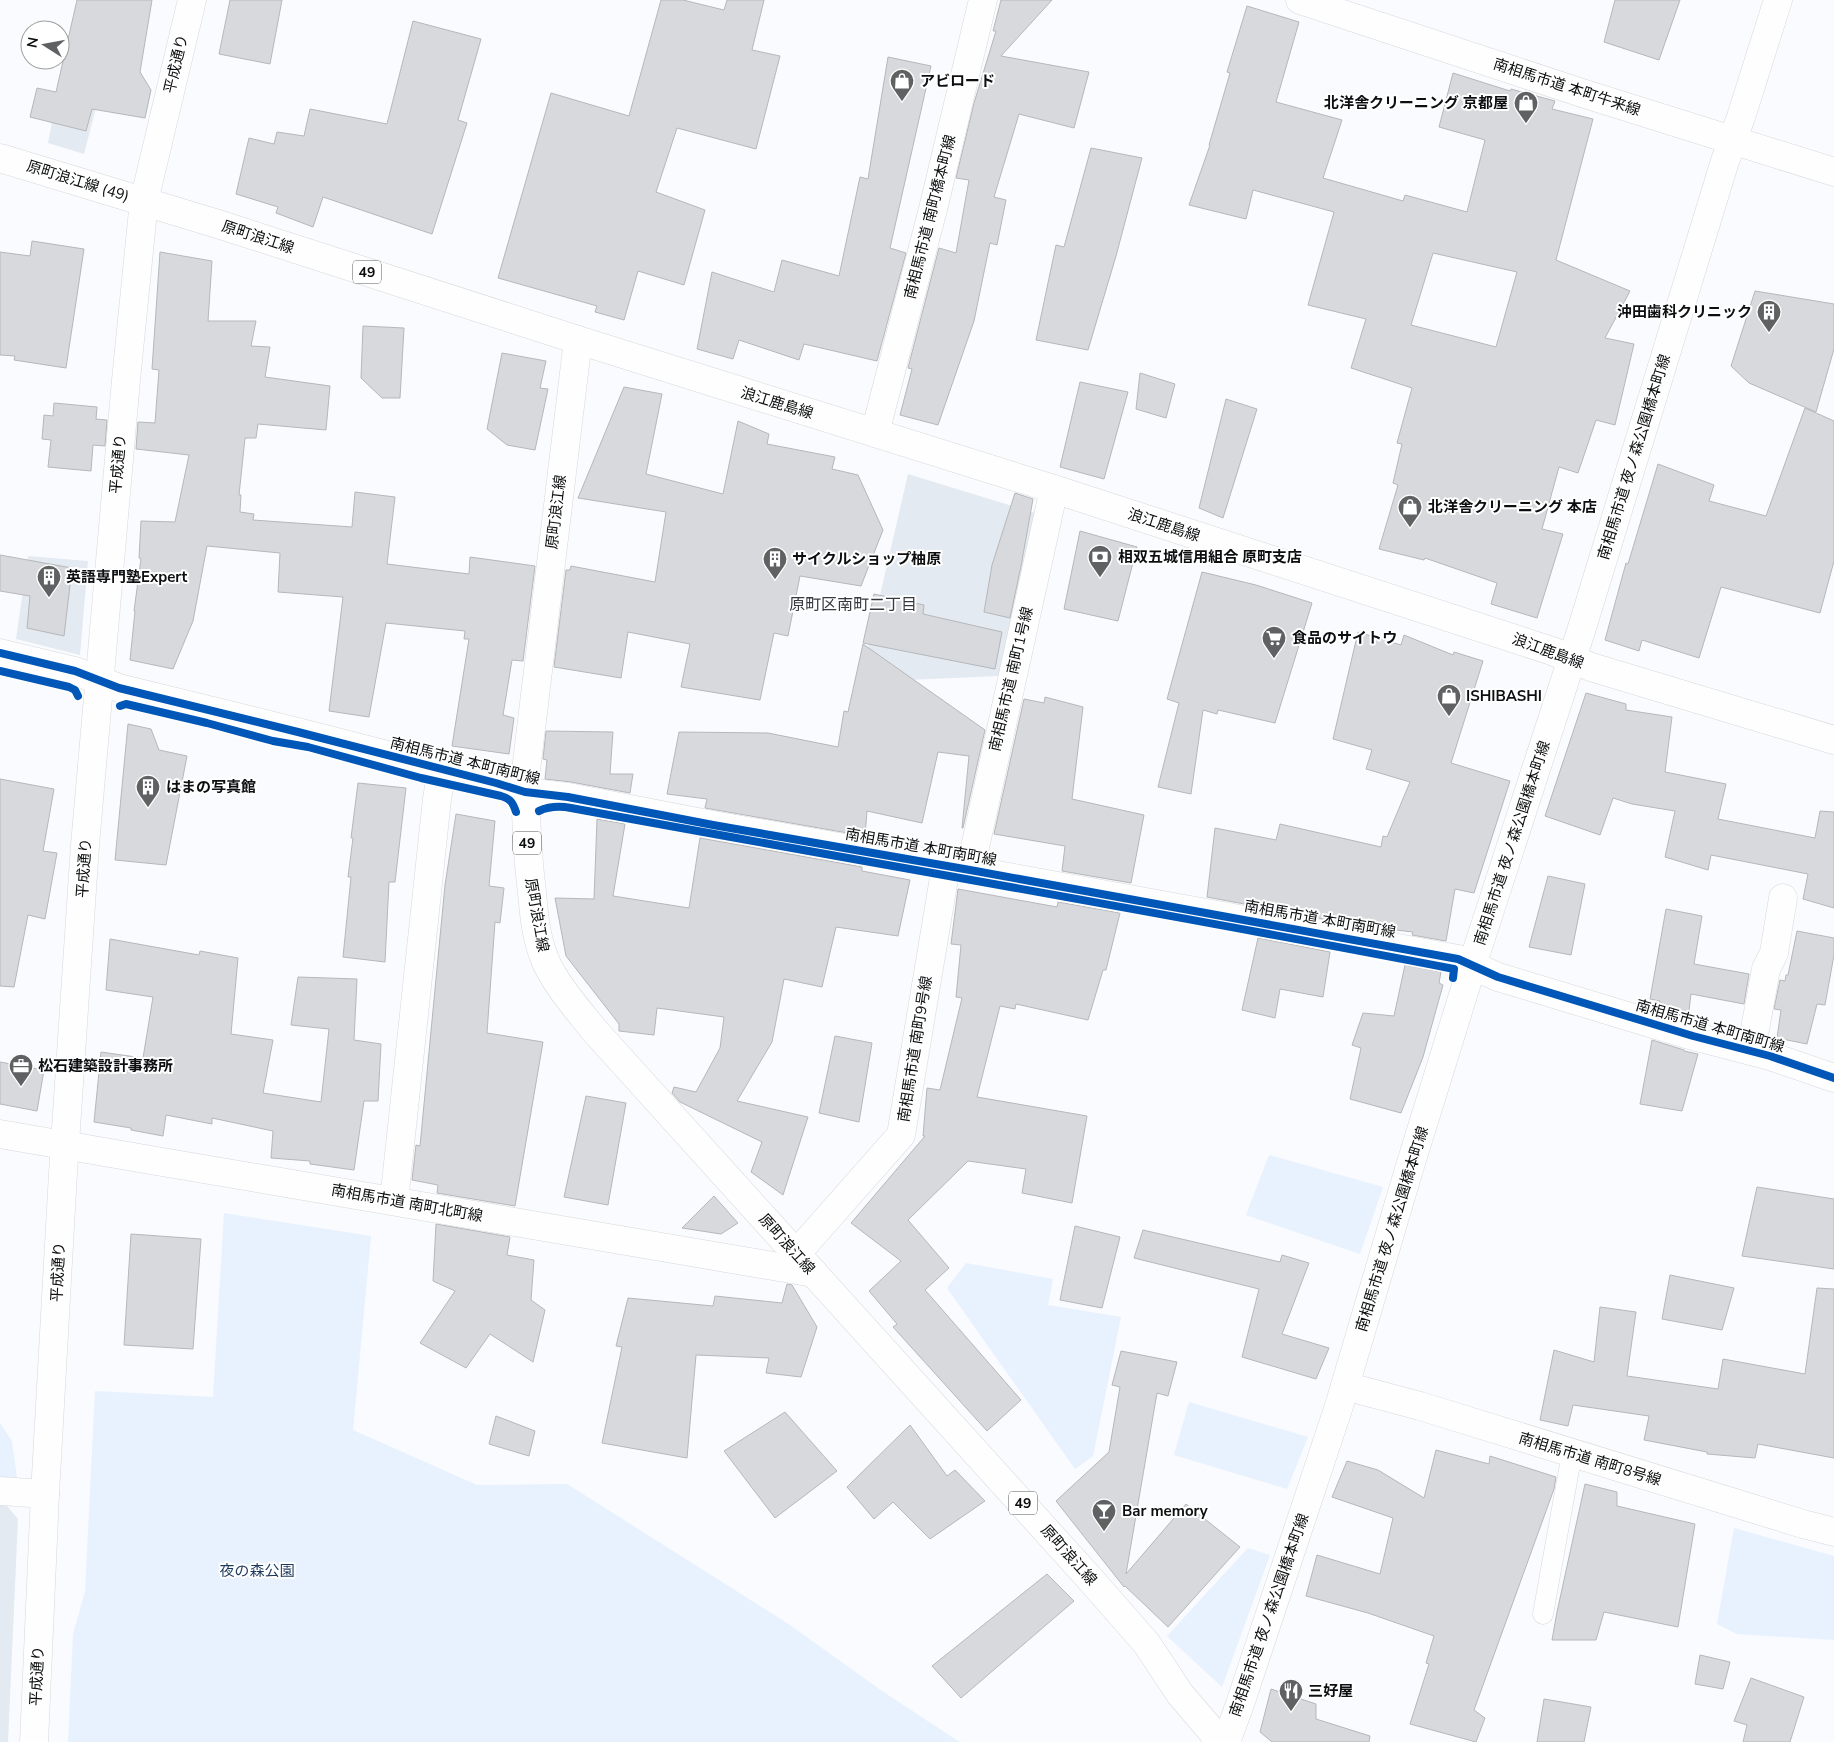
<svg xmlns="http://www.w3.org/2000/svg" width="1834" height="1742" viewBox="0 0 1834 1742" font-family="'Nunito Sans','Noto Sans JP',sans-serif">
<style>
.built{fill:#e4eaf1}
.green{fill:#e8f1fe}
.building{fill:#d7d9dc;stroke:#b6b7ba;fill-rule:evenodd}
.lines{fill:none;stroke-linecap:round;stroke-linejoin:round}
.lane-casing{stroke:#d6d8da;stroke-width:21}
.street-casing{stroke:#d6d8da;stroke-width:29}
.secondary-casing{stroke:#d6d8da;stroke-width:29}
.primary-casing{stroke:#d6d8da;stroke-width:29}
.lane{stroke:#fefeff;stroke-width:20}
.street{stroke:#fefeff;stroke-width:28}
.secondary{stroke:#fefeff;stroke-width:28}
.primary{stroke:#fefeff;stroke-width:28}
.cycleway-casing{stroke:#fff;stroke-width:11}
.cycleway{stroke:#0057b8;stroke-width:8}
.labels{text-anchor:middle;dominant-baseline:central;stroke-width:4;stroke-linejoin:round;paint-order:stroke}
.shield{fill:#fff;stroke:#555657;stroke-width:1}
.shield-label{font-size:14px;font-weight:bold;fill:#0c0e0f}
.street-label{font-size:15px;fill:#0c0e0f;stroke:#fff}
.poi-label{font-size:15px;font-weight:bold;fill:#0c0e0f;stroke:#fff;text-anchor:start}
.park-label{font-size:15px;fill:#1c385c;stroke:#fff}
.neighbourhood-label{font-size:16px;fill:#363a3e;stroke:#fff}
</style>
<rect width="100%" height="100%" fill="#f9fbfe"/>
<g class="built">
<path d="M63 67 105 73 84 154 48 143Z"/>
<path d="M908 474 1042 515 1000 676 860 682Z"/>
<path d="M28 556 88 561 80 655 16 639Z"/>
<path d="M0 1505 7 1506 18 1519 8 1742H0Z"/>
</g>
<g class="green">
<path d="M1269 1155 1383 1187 1360 1254 1246 1215Z"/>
<path d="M224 1213 371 1236 353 1430 477 1485 567 1484 787 1623 882 1691 958 1741 963 1742H68L73 1634 85 1592 95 1391 213 1397Z"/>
<path d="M966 1263 1053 1279 1048 1305 1121 1317 1093 1456 1075 1469 947 1288Z"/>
<path d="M1189 1402 1308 1437 1287 1489 1174 1455Z"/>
<path d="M0 1423 12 1441 17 1478 0 1477Z"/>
<path d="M1734 1528 1834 1556V1640L1737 1634 1717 1624Z"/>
<path d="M1248 1548 1270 1555 1222 1687 1167 1636Z"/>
</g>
<g class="building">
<path d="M77 0H152L140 72 151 90 145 118 92 109 86 131 30 117 37 88 56 92Z"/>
<path d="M230 0H282L270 64 219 54Z"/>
<path d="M661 0H683L724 10 727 0H764L752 50 780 56 756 149 677 128 656 192 705 210 684 285 638 271 624 320 595 312 597 306 498 278 551 93 629 116Z"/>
<path d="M1001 0H1052L1001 56 1089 72 1074 128 1019 114 994 197 1006 200 997 245 990 243 974 321 938 425 900 415 912 369 908 368 939 248 956 253 969 180 956 178 974 103 996 31H993Z"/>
<path d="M1615 0H1680L1659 60 1604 42Z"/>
<path d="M1247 6 1299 22 1276 102 1342 120 1323 178 1403 201 1405 195 1467 212 1485 140 1439 127 1453 73 1510 91 1511 89 1555 101 1552 109 1593 119 1556 260 1630 291 1605 338 1634 344 1615 425 1596 420 1578 473 1559 467 1542 529 1563 534 1537 618 1491 604 1497 583 1425 558 1424 560 1379 549 1398 485 1393 483 1402 444 1397 443 1412 388 1351 368 1366 319 1308 305 1334 212 1253 190 1246 219 1189 205 1210 145H1209L1230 73 1227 72ZM1433 253 1517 272 1496 347 1411 325Z"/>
<path d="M413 21 481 39 458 120 467 123 432 234 323 197 313 227 276 213 278 207 236 194 249 138 274 144 277 132 304 136 310 109 387 124Z"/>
<path d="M888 57 931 66 890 248 906 253 877 361 804 344 799 360 739 340 733 359 697 349 712 272 774 292 782 260 839 276 860 177 868 179Z"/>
<path d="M1091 148 1142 158 1116 256 1088 350 1036 340 1056 245 1064 247Z"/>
<path d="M32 241 84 249 66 368 14 360 15 356 0 355V252L30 256Z"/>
<path d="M160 252 212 261 208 321H256L251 346 270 347 265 377 330 386 326 430 258 424 256 438H245L239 495H241L240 512 254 514 253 520 352 527 355 492 395 497 387 564 469 574 470 557 535 566 523 661 512 660 503 715 514 718 509 754 452 746 469 639H464L465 631 386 623 369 717 329 711 343 597 278 592 280 553 207 546 193 621 173 669 130 660 135 611H134L141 559 139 558 141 521 175 522 189 455 136 449 138 422 155 423 159 370 152 369Z"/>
<path d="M1755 291 1834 304V349L1816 412 1749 383 1731 366Z"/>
<path d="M363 326 404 328 400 398H382L361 378Z"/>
<path d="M502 353 546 361 540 388 548 389 535 450 507 445 487 429Z"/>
<path d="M1140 373 1175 384 1166 418 1136 409Z"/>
<path d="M1080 382 1128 392 1104 479 1060 467Z"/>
<path d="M624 387 662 394 646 474 723 494 738 421 769 434 767 444 835 457 832 469 858 475 883 530 861 586 800 576 788 636 774 633 760 700 681 687 690 644 628 632 621 678 554 667 566 570H570L571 566 655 582 666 512 578 498Z"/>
<path d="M1226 399 1257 409 1223 518 1199 508Z"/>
<path d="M54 403 97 407 96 419 107 420 105 446 93 445 91 471 48 467 51 440 42 439 44 415 53 416Z"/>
<path d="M1805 408 1834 421V561L1820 613 1721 587 1699 658 1642 640 1639 651 1605 640 1626 563 1628 564 1658 464 1714 485 1709 501 1766 516Z"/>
<path d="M1015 493 1033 499 1021 566 1010 618 984 612 992 565Z"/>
<path d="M1080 531 1137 547 1118 621 1064 609Z"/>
<path d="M0 555 72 568 64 636 27 628 30 596 0 591Z"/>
<path d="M1202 572 1256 585 1312 603 1275 723 1218 710 1217 714 1203 710 1191 794 1158 787 1179 703 1167 699Z"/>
<path d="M874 594 924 605 923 614 1002 632 995 669 863 643Z"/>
<path d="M1358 632 1401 645 1404 635 1453 655 1454 652 1483 661 1451 763 1510 781 1474 893 1455 889 1446 941 1412 935 1413 932 1361 926 1207 897 1215 828 1276 840 1280 824 1381 847 1383 836 1387 837 1410 782 1366 769 1372 750 1333 739Z"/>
<path d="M863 644 985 730 963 828H962L969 756 938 752 922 823 867 811 865 836 705 808 707 799 667 794 679 732 768 733 838 747 844 711 848 712Z"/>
<path d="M1586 693 1626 704V710L1672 717 1665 772 1726 784 1718 819 1815 838 1820 811 1834 812V908L1803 899 1808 874 1711 855 1708 870 1665 857 1675 811 1632 804 1613 798 1600 835 1545 816Z"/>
<path d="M1045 697 1083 707 1072 799 1144 815 1131 883 1062 871 1065 846 994 834 1024 699 1044 703Z"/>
<path d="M128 724 151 729 159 750 187 756 166 865 115 860Z"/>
<path d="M546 731 613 732 610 774H633L630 793 571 782 545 779 547 760 543 759Z"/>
<path d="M0 779 54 789 43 851 57 853 45 919 28 915 14 987 0 986Z"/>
<path d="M358 783 406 788 395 882H389L385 962 343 957 351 877H348L353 838H351Z"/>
<path d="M456 814 495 821 489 886 504 888 500 923 495 922 487 1033 543 1042 515 1206 437 1193 438 1185 412 1180 416 1145 420 1146 445 885Z"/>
<path d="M597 819 625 824 613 896 689 908 700 838 862 867V871L910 880 898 936 836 927 822 987 784 979 772 1042 737 1101 808 1117 783 1195 751 1172 762 1142 680 1102 672 1093 674 1087 696 1092 720 1048 724 1017 657 1008 654 1035 619 1031V1024L566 956 555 898 594 899Z"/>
<path d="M1548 876 1585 884 1571 955 1529 947Z"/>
<path d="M958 889 1057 907 1058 902 1120 913 1106 970H1103L1088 1020 1016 1004 1015 1009 1000 1006 977 1097 1087 1116 1072 1203 1022 1193 1026 1169 968 1161 908 1220 949 1268 925 1290 1021 1400 987 1431 893 1327 897 1324 869 1291 901 1261 851 1223 925 1136H923L927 1088 940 1090 962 998 956 997 961 945 951 944Z"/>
<path d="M1666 909 1702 916 1694 964 1749 974 1744 1004 1691 994 1688 1018 1658 1009 1660 1001 1650 999Z"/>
<path d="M1797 931 1834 938V955L1825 1005 1817 1004 1807 1044 1777 1038 1781 1010 1774 1009 1780 980 1785 981 1786 975H1788Z"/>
<path d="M1258 938 1330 952 1323 997 1280 989 1275 1018 1242 1010Z"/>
<path d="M110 939 199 955 200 951 238 958 231 1034 273 1040 263 1093 321 1102 329 1029 291 1025 298 977 357 979 354 1040 381 1044 378 1101H364L354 1170 310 1164V1161L271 1158 273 1131 212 1118V1124L166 1115 163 1136 131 1130V1128L94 1122 101 1052 143 1058 153 997 106 990Z"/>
<path d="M1405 965 1441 972 1439 983 1443 985 1423 1057 1401 1113 1350 1099 1361 1048 1352 1045 1363 1013 1394 1016Z"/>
<path d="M835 1036 872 1043 859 1122 819 1113Z"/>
<path d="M1652 1040 1684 1050V1051L1698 1054 1682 1111 1640 1104Z"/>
<path d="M0 1062 44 1070 37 1111 0 1104Z"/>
<path d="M586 1096 626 1103 608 1205 564 1197Z"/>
<path d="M1757 1187 1834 1199V1269L1742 1256Z"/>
<path d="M714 1196 738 1223 721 1234 682 1228Z"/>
<path d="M436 1224 510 1237 507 1255 534 1260 531 1300 545 1310 533 1362 490 1334 466 1368 420 1343 455 1291 433 1281Z"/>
<path d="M1075 1226 1120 1237 1102 1308 1060 1300Z"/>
<path d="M1143 1230 1280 1262 1282 1255 1309 1263 1282 1334 1329 1348 1316 1379 1242 1357 1259 1289 1134 1258Z"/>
<path d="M131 1234 201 1239 193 1349 124 1345Z"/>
<path d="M1670 1275 1734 1288 1722 1330 1662 1319Z"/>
<path d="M787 1284 792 1285 817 1327 801 1377 766 1373 769 1358 696 1355 687 1458 602 1443 622 1347 616 1346 628 1298 713 1306 715 1296 782 1303Z"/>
<path d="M1817 1288 1834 1289V1458L1758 1444 1755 1458 1707 1454V1452L1644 1440 1649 1416 1573 1405 1568 1426 1540 1420 1554 1350 1594 1362 1600 1307 1636 1312 1627 1376 1718 1389 1723 1359 1805 1374Z"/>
<path d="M1121 1351 1177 1362 1168 1396 1157 1393 1126 1574 1186 1504 1240 1547 1168 1627 1125 1586 1124 1587 1056 1501 1109 1452 1120 1387 1112 1385Z"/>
<path d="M785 1412 837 1471 775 1518 724 1451Z"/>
<path d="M496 1416 535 1431 529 1456 489 1444Z"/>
<path d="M910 1425 947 1476 955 1470 985 1501 930 1539 893 1502 874 1519 847 1487Z"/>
<path d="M1436 1450 1489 1464 1490 1456 1556 1477 1554 1489 1474 1710 1485 1718 1476 1742 1410 1724 1429 1664 1426 1663 1434 1636 1368 1613 1306 1596 1317 1555 1380 1574 1393 1518 1332 1497 1347 1461 1378 1470 1424 1498Z"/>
<path d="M1585 1484 1617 1492V1506L1695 1524 1678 1627 1604 1612 1596 1640H1552L1557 1612Z"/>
<path d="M1047 1574 1074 1601 961 1698 932 1666Z"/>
<path d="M1700 1655 1730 1662 1723 1689 1695 1684Z"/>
<path d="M1751 1678 1804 1697 1790 1742H1743L1747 1725 1734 1721Z"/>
<path d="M1271 1689 1316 1704V1719L1370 1736 1369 1742H1272L1260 1732Z"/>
<path d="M1544 1699 1591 1707 1584 1742H1537Z"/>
</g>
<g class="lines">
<defs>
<path id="lane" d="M1543 1614 1572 1453"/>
<g id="street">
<path d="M1300 0 1582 93 1834 172"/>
<path d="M875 433 934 205 983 0"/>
<path d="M0 653 75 671 119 688 298 732 496 783 525 792 568 797 713 825 970 870 1458 959 1498 977 1693 1036 1770 1056 1834 1078"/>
<path d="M970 870 1054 489"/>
<path d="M1751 1051 1766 969 1774 953 1783 898"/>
<path d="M0 1134C271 1181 542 1226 814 1273"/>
<path d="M394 1201 437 799 442 769"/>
<path d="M796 1254 901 1135 946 866"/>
<path d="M1345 1386 1420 1406 1803 1524 1834 1532"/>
<path d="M0 1491 45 1494"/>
<path d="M1226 1742 1240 1704 1339 1406 1410 1166 1478 947 1581 631 1725 161 1741 117 1778 0"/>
</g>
<g id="secondary">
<path d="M578 340 1054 489 1552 651 1591 667 1834 740"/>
<path d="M34 1742 45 1494 63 1173 85 845 126 380 144 201 192 0"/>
</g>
<path id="primary" d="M0 158 221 225 578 340 526 770C525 812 527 852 532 893 534 915 536 937 544 957 552 980 578 1010 594 1030L1091 1580 1147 1644 1180 1694 1221 1742"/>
</defs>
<use href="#lane" class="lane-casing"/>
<use href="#street" class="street-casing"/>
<use href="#secondary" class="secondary-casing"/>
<use href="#primary" class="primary-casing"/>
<use href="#lane" class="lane"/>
<use href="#street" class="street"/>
<use href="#secondary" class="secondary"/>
<use href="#primary" class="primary"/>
<defs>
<g id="cycleway">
<path d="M0 653 75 671 119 688 298 732 496 783 525 792 568 797 713 825 970 870 1458 959 1498 977 1693 1036 1770 1056 1834 1078"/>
<path d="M0 671 69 687 75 690 78 696"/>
<path d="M120 706 126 704 207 723 273 741 308 747 421 778 501 796C511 799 513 803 516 812"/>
<path d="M539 811C550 806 560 806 571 808 865 862 1160 912 1454 969L1453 978"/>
</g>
</defs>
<use href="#cycleway" class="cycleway-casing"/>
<use href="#cycleway" class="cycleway"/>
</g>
<defs>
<symbol id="shop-pin" viewBox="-11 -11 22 30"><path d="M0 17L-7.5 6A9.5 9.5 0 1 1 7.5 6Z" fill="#5f6163" stroke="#fff"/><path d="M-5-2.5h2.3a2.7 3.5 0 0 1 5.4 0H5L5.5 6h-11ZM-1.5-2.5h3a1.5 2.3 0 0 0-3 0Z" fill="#fff"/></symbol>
<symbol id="building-pin" viewBox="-11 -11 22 30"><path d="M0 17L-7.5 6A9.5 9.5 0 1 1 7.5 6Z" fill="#5f6163" stroke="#fff"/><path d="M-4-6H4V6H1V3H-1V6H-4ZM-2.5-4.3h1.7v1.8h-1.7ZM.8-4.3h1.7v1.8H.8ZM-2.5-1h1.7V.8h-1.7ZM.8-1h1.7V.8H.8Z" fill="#fff"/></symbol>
<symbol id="bank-pin" viewBox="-11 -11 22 30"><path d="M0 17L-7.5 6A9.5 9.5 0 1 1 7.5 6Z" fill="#5f6163" stroke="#fff"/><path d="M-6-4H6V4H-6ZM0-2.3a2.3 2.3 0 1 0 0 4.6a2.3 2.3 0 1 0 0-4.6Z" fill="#fff"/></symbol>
<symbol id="supermarket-pin" viewBox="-11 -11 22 30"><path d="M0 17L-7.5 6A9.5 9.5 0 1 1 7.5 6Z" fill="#5f6163" stroke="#fff"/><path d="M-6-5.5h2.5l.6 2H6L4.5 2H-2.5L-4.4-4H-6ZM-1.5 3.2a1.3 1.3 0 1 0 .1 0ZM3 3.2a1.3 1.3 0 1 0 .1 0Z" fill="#fff"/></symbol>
<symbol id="office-pin" viewBox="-11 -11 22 30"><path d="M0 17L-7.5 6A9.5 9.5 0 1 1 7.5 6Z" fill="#5f6163" stroke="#fff"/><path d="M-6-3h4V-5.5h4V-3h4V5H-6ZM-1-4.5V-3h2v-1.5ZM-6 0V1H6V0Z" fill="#fff"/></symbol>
<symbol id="bar-pin" viewBox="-11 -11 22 30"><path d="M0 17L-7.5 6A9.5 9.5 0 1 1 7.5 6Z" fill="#5f6163" stroke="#fff"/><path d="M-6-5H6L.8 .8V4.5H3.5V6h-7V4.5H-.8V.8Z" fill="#fff"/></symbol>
<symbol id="restaurant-pin" viewBox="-11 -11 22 30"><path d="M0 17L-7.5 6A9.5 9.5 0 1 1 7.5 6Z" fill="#5f6163" stroke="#fff"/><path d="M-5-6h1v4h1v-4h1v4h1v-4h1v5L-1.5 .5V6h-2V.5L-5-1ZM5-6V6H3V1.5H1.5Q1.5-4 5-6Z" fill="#fff"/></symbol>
</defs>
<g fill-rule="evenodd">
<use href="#shop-pin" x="888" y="67" width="28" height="38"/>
<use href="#shop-pin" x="1512" y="89" width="28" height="38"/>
<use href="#building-pin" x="1755" y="298" width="28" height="38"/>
<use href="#shop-pin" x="1396" y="493" width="28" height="38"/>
<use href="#bank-pin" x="1086" y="543" width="28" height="38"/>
<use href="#building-pin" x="761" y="545" width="28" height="38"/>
<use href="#building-pin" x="35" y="563" width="28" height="38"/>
<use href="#supermarket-pin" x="1260" y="624" width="28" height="38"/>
<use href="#shop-pin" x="1435" y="682" width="28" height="38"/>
<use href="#building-pin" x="134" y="773" width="28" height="38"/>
<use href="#office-pin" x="7" y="1052" width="28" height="38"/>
<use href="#bar-pin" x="1090" y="1497" width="28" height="38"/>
<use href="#restaurant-pin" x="1277" y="1677" width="28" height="38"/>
</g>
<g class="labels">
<g class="shield">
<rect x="353" y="260.5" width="28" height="23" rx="4"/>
<rect x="513" y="831.5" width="28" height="23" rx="4"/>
<rect x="1009" y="1491.5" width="28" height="23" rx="4"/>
</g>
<g class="shield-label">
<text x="367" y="272">49</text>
<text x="527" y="843">49</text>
<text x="1023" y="1503">49</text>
</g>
<g class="street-label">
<text transform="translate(176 64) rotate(-77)">平成通り</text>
<text transform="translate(1567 87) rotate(18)">南相馬市道 本町牛来線</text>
<text transform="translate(78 181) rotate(17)">原町浪江線 (49)</text>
<text transform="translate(930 217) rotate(-76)">南相馬市道 南町橋本町線</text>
<text transform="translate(258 237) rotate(18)">原町浪江線</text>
<text transform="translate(777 403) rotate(17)">浪江鹿島線</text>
<text transform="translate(1634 457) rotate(-73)">南相馬市道 夜ノ森公園橋本町線</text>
<text transform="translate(118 464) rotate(-85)">平成通り</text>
<text transform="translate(556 512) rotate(-83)">原町浪江線</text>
<text transform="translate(1164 525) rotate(18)">浪江鹿島線</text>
<text transform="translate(1548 651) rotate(20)">浪江鹿島線</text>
<text transform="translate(1011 679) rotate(-77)">南相馬市道 南町1号線</text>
<text transform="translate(465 761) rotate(14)">南相馬市道 本町南町線</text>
<text transform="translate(1512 843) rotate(-72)">南相馬市道 夜ノ森公園橋本町線</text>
<text transform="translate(921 847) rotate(10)">南相馬市道 本町南町線</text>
<text transform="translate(84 868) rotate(-86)">平成通り</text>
<text transform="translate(537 915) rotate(80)">原町浪江線</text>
<text transform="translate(1320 919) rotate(10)">南相馬市道 本町南町線</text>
<text transform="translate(1710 1026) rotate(16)">南相馬市道 本町南町線</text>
<text transform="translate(915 1049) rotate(-81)">南相馬市道 南町9号線</text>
<text transform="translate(407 1203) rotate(10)">南相馬市道 南町北町線</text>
<text transform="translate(1392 1229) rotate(-73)">南相馬市道 夜ノ森公園橋本町線</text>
<text transform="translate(787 1244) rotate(48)">原町浪江線</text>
<text transform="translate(58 1272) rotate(-87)">平成通り</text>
<text transform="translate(1590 1459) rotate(17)">南相馬市道 南町8号線</text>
<text transform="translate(1069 1555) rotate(48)">原町浪江線</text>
<text transform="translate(1269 1615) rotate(-71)">南相馬市道 夜ノ森公園橋本町線</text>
<text transform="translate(37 1676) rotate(-87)">平成通り</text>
</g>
<g class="poi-label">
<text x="920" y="81">アビロード</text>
<text x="1508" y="103" text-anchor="end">北洋舎クリーニング 京都屋</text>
<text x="1752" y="312" text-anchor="end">沖田歯科クリニック</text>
<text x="1428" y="507">北洋舎クリーニング 本店</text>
<text x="1118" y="557">相双五城信用組合 原町支店</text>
<text x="792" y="559">サイクルショップ柚原</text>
<text x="66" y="577">英語専門塾Expert</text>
<text x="1292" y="638">食品のサイトウ</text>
<text x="1466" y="696">ISHIBASHI</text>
<text x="166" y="787">はまの写真館</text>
<text x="38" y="1066">松石建築設計事務所</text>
<text x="1122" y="1511">Bar memory</text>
<text x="1308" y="1691">三好屋</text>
</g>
<g class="park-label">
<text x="257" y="1571">夜の森公園</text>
</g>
<g class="neighbourhood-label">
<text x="853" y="605">原町区南町二丁目</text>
</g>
</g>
<g transform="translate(45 45) rotate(281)"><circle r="24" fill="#ffffff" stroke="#9e9f9f"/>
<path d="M0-4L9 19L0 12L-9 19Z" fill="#5f6163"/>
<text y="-8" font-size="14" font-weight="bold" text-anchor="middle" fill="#0c0e0f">N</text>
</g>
</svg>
